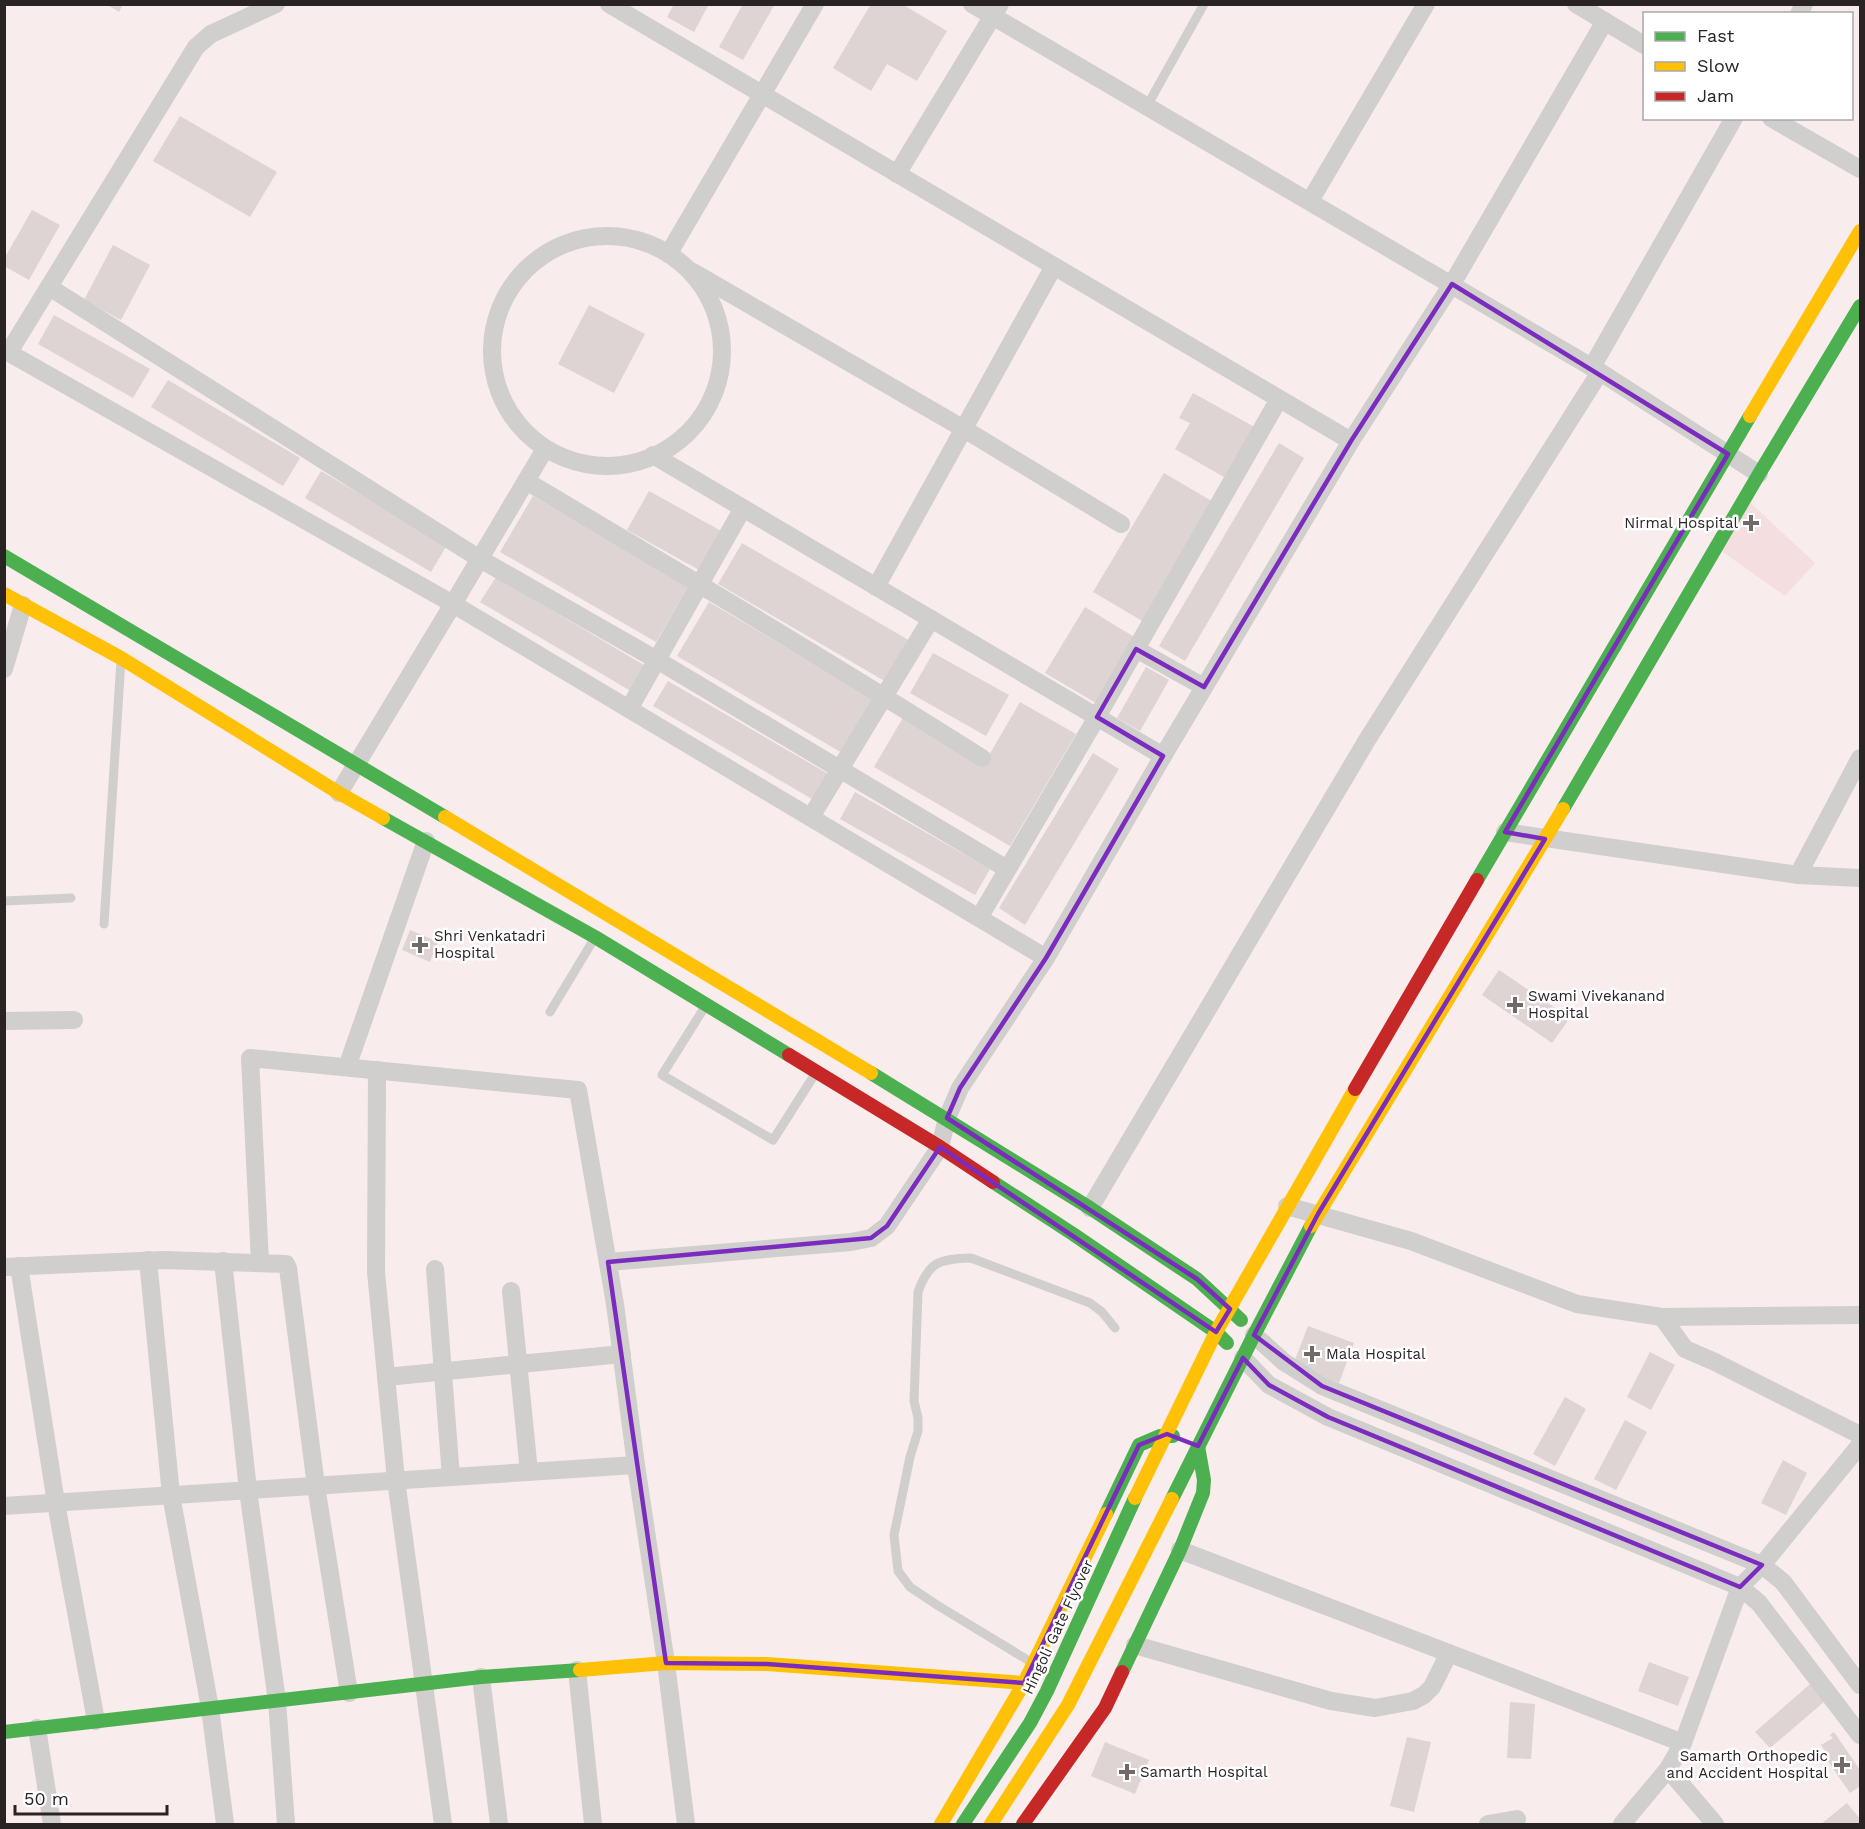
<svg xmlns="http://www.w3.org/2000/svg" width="1865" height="1829" viewBox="0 0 1865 1829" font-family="'Work Sans',sans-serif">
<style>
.built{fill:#f4dedf}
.building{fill:#ded4d4}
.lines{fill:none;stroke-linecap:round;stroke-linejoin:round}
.lane{stroke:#d1cece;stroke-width:9}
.street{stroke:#d1cece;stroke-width:18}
.fast{stroke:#4caf50;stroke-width:14}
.slow{stroke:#ffc107;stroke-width:14}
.jam{stroke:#c62828;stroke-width:14}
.marked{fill:none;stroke:#7b2cbf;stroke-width:4.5;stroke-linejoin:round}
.poi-dot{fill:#726969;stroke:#fff;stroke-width:2}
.labels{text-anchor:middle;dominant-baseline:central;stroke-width:5;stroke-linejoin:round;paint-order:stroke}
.poi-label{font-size:15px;fill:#2a2323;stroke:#fff;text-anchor:start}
.street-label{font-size:15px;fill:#2a2323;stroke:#fff}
</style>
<rect width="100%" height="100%" fill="#f8ecec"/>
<path class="built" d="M1745 498 1815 563 1785 596 1716 547Z"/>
<g class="building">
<path d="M106 4H123L119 12Z"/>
<path d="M674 4H709L694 32 667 17Z"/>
<path d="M743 4H775L743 60 719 47Z"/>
<path d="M871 4H902L947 31 917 81 887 64 871 91 833 68Z"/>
<path d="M180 116 277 172 250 217 153 161Z"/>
<path d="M32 210 60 225 29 280 4 266V259Z"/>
<path d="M113 245 150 265 121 320 84 300Z"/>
<path d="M589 305 645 334 614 393 558 364Z"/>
<path d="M54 315 150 369 133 398 38 344Z"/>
<path d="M168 380 300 458 283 486 151 407Z"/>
<path d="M1193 393 1260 430 1231 481 1175 449 1190 423 1179 418Z"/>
<path d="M1279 443 1304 458 1185 661 1159 646Z"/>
<path d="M321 471 447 545 431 572 305 498Z"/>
<path d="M1164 473 1215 503 1144 622 1093 592Z"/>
<path d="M649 491 723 532 701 571 627 530Z"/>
<path d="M533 496 689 585 656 642 500 552Z"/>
<path d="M742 543 912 642 888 683 718 584Z"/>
<path d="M496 577 649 668 634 693 480 602Z"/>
<path d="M709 602 874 699 842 753 677 656Z"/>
<path d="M1085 607 1136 638 1096 703 1045 673Z"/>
<path d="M933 653 1009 695 986 736 910 693Z"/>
<path d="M1146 667 1169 680 1140 731 1117 718Z"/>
<path d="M668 681 832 776 817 802 653 706Z"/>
<path d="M1020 702 1076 734 1010 846 874 767 904 716 985 762Z"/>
<path d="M1093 753 1119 769 1025 925 999 908Z"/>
<path d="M855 792 990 869 975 895 840 819Z"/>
<path d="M410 930 438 942 430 962 402 950Z"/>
<path d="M1499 970 1570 1018 1552 1043 1482 995Z"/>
<path d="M1308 1326 1354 1343 1339 1383 1293 1365Z"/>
<path d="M1650 1352 1675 1365 1651 1410 1627 1397Z"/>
<path d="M1565 1397 1586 1409 1555 1466 1533 1454Z"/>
<path d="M1625 1420 1647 1432 1616 1490 1594 1479Z"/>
<path d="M1783 1460 1807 1473 1786 1515 1761 1503Z"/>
<path d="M1649 1662 1689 1677 1678 1706 1638 1691Z"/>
<path d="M1810 1684 1825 1701 1770 1748 1755 1732Z"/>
<path d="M1510 1702 1535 1704 1531 1759 1507 1758Z"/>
<path d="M1834 1732 1860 1770V1786L1850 1793 1825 1757 1828 1755 1821 1745 1833 1738 1830 1735Z"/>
<path d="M1407 1737 1431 1742 1414 1812 1390 1806Z"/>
<path d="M1105 1742 1149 1760 1135 1794 1091 1776Z"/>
<path d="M1847 1803 1860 1819V1824H1821Z"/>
</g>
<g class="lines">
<g class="lane">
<path d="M1147 106 1204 4"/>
<path d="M4 901 71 898"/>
<path d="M104 924 121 660"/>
<path d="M706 1005 662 1075 773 1140 815 1074"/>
<path d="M550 1012 594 939"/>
<path d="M1031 1662 937 1605 910 1587 898 1571 894 1535 910 1457 918 1431V1418L914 1401 918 1292C929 1261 940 1259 971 1258L1090 1303 1102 1312 1115 1328"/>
</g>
<g class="street">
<path d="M609 4 1351 441"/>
<path d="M972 4 1600 372 1759 474"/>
<path d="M1576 4 1644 45"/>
<path d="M1799 14 1804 4"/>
<path d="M1771 118 1860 169"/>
<path d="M897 174 1000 4"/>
<path d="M1310 201 1426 4"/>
<circle cx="607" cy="351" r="115"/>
<path d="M669 253 815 4"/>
<path d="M693 272 964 429 1121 524"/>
<path d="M49 287 480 559 657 660 1007 869"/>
<path d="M4 350 453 604 1046 958"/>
<path d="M9 352 196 47 211 34 276 4"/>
<path d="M1592 367 1734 118"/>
<path d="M653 455 1163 756"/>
<path d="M526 481C679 572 832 663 982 758"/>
<path d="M876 587 1054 266"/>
<path d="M1136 649 1204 687"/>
<path d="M4 669 23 605"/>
<path d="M629 709 743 508"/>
<path d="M339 793 453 604 545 449"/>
<path d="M811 817 931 619"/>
<path d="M1505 832 1798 875 1860 758"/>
<path d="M1798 875 1860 878"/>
<path d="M979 918 1097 717 1279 399"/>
<path d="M4 1021 74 1020"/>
<path d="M347 1067 426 841"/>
<path d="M377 1070 376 1272 396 1480 443 1824"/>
<path d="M1287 1206 1411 1241 1577 1304 1662 1317 1860 1315"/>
<path d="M1090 1208 1367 740 1600 372"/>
<path d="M148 1260 171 1495 210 1708 225 1824"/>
<path d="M223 1261 248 1490 277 1701 286 1824"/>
<path d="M260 1262 250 1058 578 1090 615 1304 636 1465 666 1663 686 1824"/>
<path d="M608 1262 851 1242 871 1238 887 1226 940 1147 947 1118 960 1088 1046 958 1163 756 1351 441 1452 284 1605 21"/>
<path d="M19 1266 56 1503 96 1721"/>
<path d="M4 1267 163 1260 286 1264 288 1268 316 1486 349 1693"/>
<path d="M435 1269 451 1477"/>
<path d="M511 1291 529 1472"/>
<path d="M1662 1317 1685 1349 1715 1362 1860 1435"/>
<path d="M1254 1335 1284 1362 1322 1386 1762 1565 1783 1582 1860 1685"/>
<path d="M1243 1358 1269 1385 1328 1417 1740 1587 1759 1603 1860 1735"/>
<path d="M386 1377 622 1354"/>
<path d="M4 1506 636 1465"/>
<path d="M1180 1550 1683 1743"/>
<path d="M1135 1645 1331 1701 1375 1708 1413 1701 1424 1695 1432 1687 1449 1653"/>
<path d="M577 1670 593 1824"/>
<path d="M481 1677 499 1824"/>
<path d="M37 1728 52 1824"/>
<path d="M1668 1769 1715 1824"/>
<path d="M1488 1824 1517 1819"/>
<path d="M1622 1824 1668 1769 1683 1743 1740 1587 1762 1565 1860 1445"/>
</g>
<g class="fast">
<path d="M4 556 445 817"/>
<path d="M1563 809 1759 474 1860 306"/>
<path d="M383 818 595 937 789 1055"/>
<path d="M1477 880 1750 416"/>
<path d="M871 1073 1090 1208 1197 1279 1241 1320"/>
<path d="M993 1182 1073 1234 1216 1332 1227 1343"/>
<path d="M1172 1499 1254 1335 1311 1226"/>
<path d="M1106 1514 1139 1445 1160 1436H1173"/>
<path d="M1122 1672 1180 1550 1203 1493 1204 1480 1198 1446"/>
<path d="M4 1732 481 1677 580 1670"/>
<path d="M963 1824 1030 1723 1047 1691 1135 1498"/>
</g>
<g class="slow">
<path d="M1750 416 1860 231"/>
<path d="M4 594 121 658 339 793 383 818"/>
<path d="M445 817 871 1073"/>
<path d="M1311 1226 1563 809"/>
<path d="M1135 1498 1216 1332 1355 1089"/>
<path d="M580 1670 666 1663 767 1664 1024 1683"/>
<path d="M941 1824 1024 1683 1106 1514"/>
<path d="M991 1824 1068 1705 1172 1499"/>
</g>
<g class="jam">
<path d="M789 1055 940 1147 993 1182"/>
<path d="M1355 1089 1477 880"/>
<path d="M1023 1824 1105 1708 1122 1672"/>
</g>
</g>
<path class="marked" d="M1452 284 1728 454 1505 832 1545 839 1318 1214 1254 1335 1322 1386 1762 1565 1740 1587 1328 1417 1269 1385 1243 1358 1198 1446 1167 1434 1139 1445 1024 1683 767 1664 666 1663 608 1262 871 1238 887 1226 940 1147 1216 1332 1230 1309 1197 1279 947 1118 960 1088 1046 958 1163 756 1097 717 1136 649 1204 687 1351 441Z"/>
<g class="poi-dot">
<path d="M1748 514h6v6h6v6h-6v6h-6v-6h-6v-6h6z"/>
<path d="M417 936h6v6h6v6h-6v6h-6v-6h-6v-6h6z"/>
<path d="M1512 996h6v6h6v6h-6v6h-6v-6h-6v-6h6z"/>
<path d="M1309 1345h6v6h6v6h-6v6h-6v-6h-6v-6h6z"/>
<path d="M1839 1756h6v6h6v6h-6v6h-6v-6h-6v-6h6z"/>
<path d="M1124 1763h6v6h6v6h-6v6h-6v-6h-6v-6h6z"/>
</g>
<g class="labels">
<g class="poi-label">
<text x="1738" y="523" text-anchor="end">Nirmal Hospital</text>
<text x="434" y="936">Shri Venkatadri<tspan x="434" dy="17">Hospital</tspan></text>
<text x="1528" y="996">Swami Vivekanand<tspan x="1528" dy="17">Hospital</tspan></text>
<text x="1326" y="1354">Mala Hospital</text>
<text x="1828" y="1756" text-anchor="end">Samarth Orthopedic<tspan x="1828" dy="17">and Accident Hospital</tspan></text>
<text x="1140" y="1772">Samarth Hospital</text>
</g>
<g class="street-label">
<text transform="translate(1058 1627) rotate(-65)">Hingoli Gate Flyover</text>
</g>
</g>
<rect width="1865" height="1829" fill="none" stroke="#2a2323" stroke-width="12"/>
<rect x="1643" y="12" width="210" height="108" fill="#ffffff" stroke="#aaa7a7" stroke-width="1.5"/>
<rect x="1655" y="32" width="30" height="9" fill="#4caf50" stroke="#aaa7a7" stroke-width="1.5"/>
<text x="1697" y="42" font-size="18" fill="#2a2323">Fast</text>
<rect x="1655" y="62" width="30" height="9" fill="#ffc107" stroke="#aaa7a7" stroke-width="1.5"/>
<text x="1697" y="72" font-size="18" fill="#2a2323">Slow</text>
<rect x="1655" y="92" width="30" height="9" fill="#c62828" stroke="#aaa7a7" stroke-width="1.5"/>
<text x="1697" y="102" font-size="18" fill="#2a2323">Jam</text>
<path d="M15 1805v9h152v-9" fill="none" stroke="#2a2323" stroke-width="3"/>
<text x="24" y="1805" font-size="18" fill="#2a2323" stroke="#ffffff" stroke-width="4.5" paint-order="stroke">50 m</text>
</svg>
